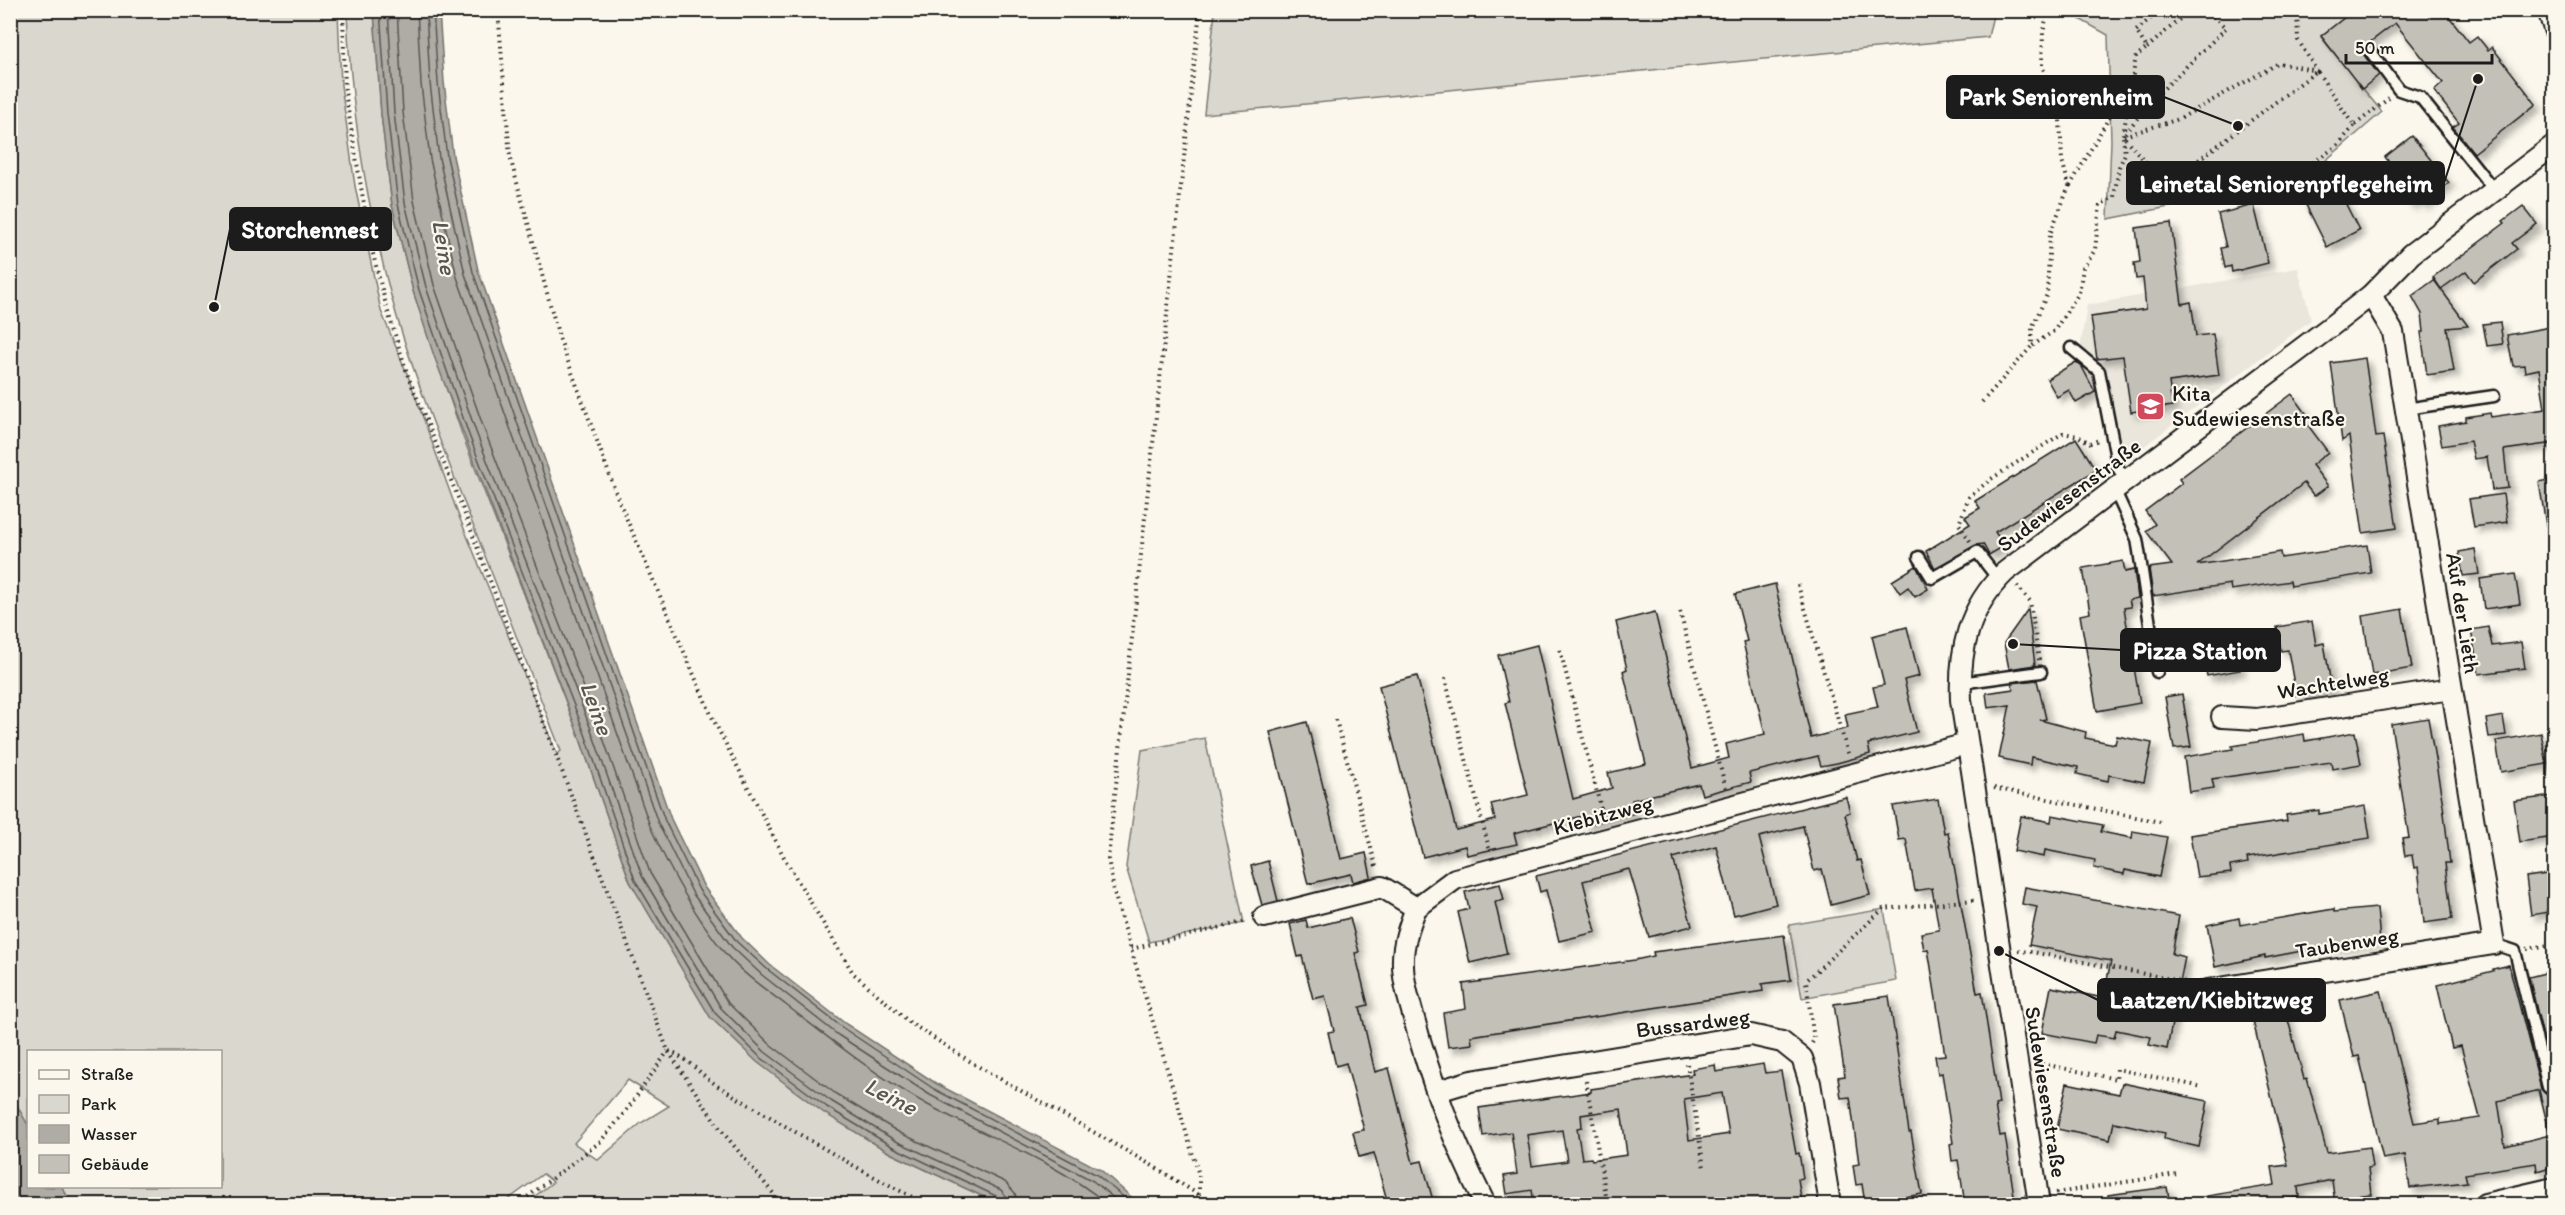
<svg xmlns="http://www.w3.org/2000/svg" width="2565" height="1215" viewBox="0 0 2565 1215" font-family="Itim,sans-serif">
<style>
.built{fill:#eae6dc}
.green{fill:#dad7ce;stroke:#7b7a75;stroke-width:1.5;fill-rule:evenodd}
.water{fill:#afaca5;stroke:#74726e;stroke-width:1.5}
.lines{fill:none;stroke-linecap:round;stroke-linejoin:round}
.shore{stroke:#575653;stroke-width:1.5}
.building{fill:#c3c0b8;stroke:#1c1c1c;stroke-width:1.5;fill-rule:evenodd;filter:url(#shadow)}
.lane-casing{stroke:#1c1c1c;stroke-width:15}
.street-casing{stroke:#1c1c1c;stroke-width:24}
.path{stroke:#1c1c1c;stroke-width:4;stroke-dasharray:1.5 4.5;stroke-linecap:butt}
.lane{stroke:#fbf7ec;stroke-width:10}
.street{stroke:#fbf7ec;stroke-width:20}
.labels{text-anchor:middle;dominant-baseline:central;stroke-width:4.5;stroke-linejoin:round;paint-order:stroke}
.poi-label{font-size:22px;fill:#1c1c1c;stroke:#fbf7ec;text-anchor:start}
.street-label{font-size:22px;fill:#1c1c1c;stroke:#fbf7ec}
.water-label{font-size:24px;font-style:italic;fill:#575653;stroke:#fbf7ec}
.leader{fill:none;stroke:#1c1c1c;stroke-width:2}
.callout-dot{fill:#1c1c1c;stroke:#fbf7ec;stroke-width:2}
.callout{fill:#1c1c1c;stroke:#1c1c1c;stroke-width:2}
.callout-label{font-size:24px;text-anchor:middle;font-weight:bold;fill:#fff}
</style>
<defs>
<filter id="shadow"><feDropShadow dx="5.5" dy="5.5" stdDeviation="3" flood-color="#0004"/></filter>
</defs>
<rect width="100%" height="100%" fill="#fbf7ec"/>
<filter id="ink" filterUnits="userSpaceOnUse"><feTurbulence type="fractalNoise" baseFrequency=".0167" numOctaves="2"/><feDisplacementMap in="SourceGraphic" scale="12" xChannelSelector="R" yChannelSelector="G"/><feConvolveMatrix kernelMatrix="1 2 1 2 8 2 1 2 1" color-interpolation-filters="sRGB"/></filter>
<g filter="url(#ink)">
<path class="built" d="M2298 268 2311 320 2130 457 2079 355 2087 305Z"/>
<g class="green">
<path d="M10 11H338L341 85 355 186 381 311 408 376 458 514 557 754 561 751C528 668 496 585 464 502 437 433 409 364 390 292 366 200 350 106 347 11H374L381 114 392 205 413 291 463 437 579 736 630 882 788 1086 824 1112 890 1153 999 1204H525L553 1182 543 1174 502 1204H11ZM28 1052H220V1186H28ZM628 1080 669 1106 641 1123 598 1160 574 1143Z"/>
<path d="M1215 11V10L1994 11 1988 37 1204 114Z"/>
<path d="M2065 11H2354L2321 37 2382 112 2318 167 2224 196 2108 219 2111 141 2108 35Z"/>
<path d="M1205 738 1244 923 1149 942 1126 867 1142 750Z"/>
<path d="M1884 909 1896 981 1802 998 1789 925Z"/>
</g>
<g class="water">
<path d="M374 11H439L444 82 453 156 478 270 671 819 704 887 742 938 770 965 846 1024 937 1084 1101 1170 1139 1204H999L890 1153 824 1113 757 1062 710 1017 630 882 579 736 434 356 413 291 392 205 381 114Z"/>
<path d="M10 1093 28 1125V1186L62 1187 72 1204H11Z"/>
</g>
<g class="lines">
<g class="shore">
<path d="M380 10 387 113 398 204 419 290 469 435 585 734 635 880 715 1013 760 1057 827 1107 893 1147 996 1196 1000 1204"/>
<path d="M388 10 394 113 405 203 426 287 476 432 592 732 642 876 721 1008 765 1052 831 1101 896 1141 1001 1190 1006 1197 1008 1204"/>
<path d="M397 10 403 112 414 201 434 285 484 429 600 729 650 873 728 1003 771 1045 836 1094 900 1133 1005 1182 1015 1193 1017 1204"/>
<path d="M417 10 421 84 430 159 457 277 650 826C670 871 693 913 724 952 741 973 765 989 786 1005 830 1039 879 1078 928 1105 987 1137 1056 1161 1107 1204"/>
<path d="M426 10 430 83 439 158 465 274 658 823 693 894 732 947 762 975 838 1035 930 1095 1093 1181 1121 1204"/>
<path d="M433 10 438 83 447 157 473 272 665 821 699 890 737 942 767 969 843 1028 934 1089 1097 1175 1132 1204"/>
</g>
</g>
<g class="building">
<path d="M2354 10H2444L2469 42 2477 36 2488 50 2492 47 2536 104 2474 153 2453 127 2459 123 2434 91 2443 83 2395 23 2360 50 2379 75 2362 89 2321 36Z"/>
<path d="M2412 136 2449 183 2423 204 2418 198 2410 204 2398 188 2405 182 2385 157Z"/>
<path d="M2332 177 2359 230 2327 247 2300 193Z"/>
<path d="M2254 205 2268 263 2232 272 2231 266 2225 268 2221 248 2226 247 2218 214Z"/>
<path d="M2523 206 2537 224 2512 243 2517 249 2474 282 2466 271 2441 289 2433 277 2505 223 2503 221Z"/>
<path d="M2171 223 2182 304 2191 302 2196 336 2213 334 2219 375 2169 382 2172 406 2131 412 2123 356 2097 359 2091 317 2146 309 2143 278 2136 279 2134 263 2140 262 2136 228Z"/>
<path d="M2434 280 2468 326 2447 328 2454 371 2427 375 2421 332H2424L2422 314 2412 296Z"/>
<path d="M2500 322 2503 344 2487 346 2483 324Z"/>
<path d="M2550 327 2554 352V443L2504 450 2508 488 2492 490 2487 457 2474 459 2470 441 2442 446 2438 426 2466 421V417L2490 413 2491 417 2545 409 2539 369 2525 372 2524 365 2513 366 2507 335Z"/>
<path d="M2365 358 2376 437 2383 436 2397 528 2363 533 2349 436 2342 441 2331 363Z"/>
<path d="M2076 362 2082 367 2095 392 2076 403 2069 390 2057 397 2047 379Z"/>
<path d="M2292 394 2306 413 2301 416 2328 452 2312 465 2328 486 2314 496 2304 483 2197 565 2280 552 2281 558 2367 545 2371 573 2291 586 2290 581 2231 590 2230 584 2153 596 2149 568 2172 565 2146 531 2155 524 2145 511 2182 483 2179 479Z"/>
<path d="M2076 438 2096 470 1995 532 2004 546 1989 555 1983 544 1976 545 1935 568 1926 551 1970 524 1965 517 1980 508 1975 501Z"/>
<path d="M2554 479V525H2546L2539 482Z"/>
<path d="M2503 494 2507 522 2474 527 2469 499Z"/>
<path d="M2475 549 2479 574 2463 576 2459 552Z"/>
<path d="M2123 561 2125 572 2134 570 2138 598 2129 600 2131 607 2124 608 2140 703 2097 711 2080 615 2090 613 2083 568Z"/>
<path d="M1916 566 1928 589 1915 597 1908 587 1900 593 1892 581Z"/>
<path d="M2515 574 2520 604 2484 609 2480 579Z"/>
<path d="M1775 584 1811 738 1848 728 1845 714 1878 707 1873 687 1884 685 1872 636 1907 627 1919 676 1904 680 1917 732 1868 744 1870 754 1837 763 1821 766 1818 756 1749 773 1751 782 1702 795 1699 784 1632 800 1635 813 1584 825 1582 816 1514 833 1517 844 1467 855 1465 846 1423 857 1379 686 1417 676 1456 830 1495 820 1491 804 1528 795 1505 703 1509 702 1498 655 1537 645 1573 799 1612 788 1608 773 1646 764 1623 671 1627 669 1616 622 1655 612 1692 768 1729 758 1726 744 1765 734 1743 642 1747 641 1735 594Z"/>
<path d="M2028 609 2035 665 2009 669 2004 643Z"/>
<path d="M2402 609 2412 668 2372 675 2363 616Z"/>
<path d="M2312 621 2316 645 2324 643 2332 690 2296 696 2288 650 2281 651 2277 627Z"/>
<path d="M2488 627 2492 646 2521 642 2525 668 2479 674 2471 630Z"/>
<path d="M2233 633 2240 670 2207 676 2200 639Z"/>
<path d="M2037 680 2046 719 2040 720 2086 732 2085 738 2115 744 2117 736 2152 743 2144 782 2109 775 2108 781 2077 774 2078 767 2031 757 2030 765 1999 758 2010 705 1988 708 1986 693 2013 689 2012 683Z"/>
<path d="M2182 694 2191 747 2174 749 2165 697Z"/>
<path d="M2503 716 2506 735 2489 737 2486 719Z"/>
<path d="M2428 718 2443 805 2450 863H2445L2452 919 2424 923 2418 867 2414 868 2412 855 2405 856 2402 839 2409 838 2391 724Z"/>
<path d="M1307 722 1341 859 1366 853 1371 877 1353 882 1351 874 1308 884 1270 732Z"/>
<path d="M2355 732 2361 764 2332 769 2331 762 2212 779 2214 788 2189 792 2184 757 2233 749 2232 746 2304 734 2305 741Z"/>
<path d="M2541 733 2547 764 2501 772 2496 741Z"/>
<path d="M2553 796 2554 837 2520 842 2514 801Z"/>
<path d="M1846 797 1850 812 1845 814 1857 861 1861 860 1870 895 1831 905 1822 869 1814 871 1803 826 1759 837 1776 904 1734 915 1716 846 1673 858 1692 926 1649 937 1629 869 1583 881 1596 932 1559 941 1546 890 1540 892 1536 876Z"/>
<path d="M1938 799 1944 833 1948 832 1977 993 1982 992 1999 1104 1995 1105 2000 1136 2005 1135 2014 1196 2007 1197 2008 1204H1988L1987 1201 1965 1204 1958 1160 1952 1161 1950 1144 1953 1143 1942 1073 1938 1074 1935 1056 1945 1055 1928 949 1924 950 1921 933 1939 930 1932 888 1915 891 1906 839 1899 840 1893 806Z"/>
<path d="M2365 806 2370 838 2247 858 2248 863 2230 866 2231 873 2197 877 2190 835 2287 821 2286 815 2319 810V814Z"/>
<path d="M2052 815 2103 825 2101 832 2132 838 2133 831 2167 837 2159 877 2125 870 2124 874 2094 868 2095 860 2045 850 2044 857 2014 851 2021 816 2051 822Z"/>
<path d="M1268 861 1278 901 1262 905 1251 866Z"/>
<path d="M2554 873V911L2531 915 2526 877Z"/>
<path d="M1500 884 1504 900 1495 902 1507 954 1470 963 1458 912 1469 909 1465 892Z"/>
<path d="M2025 887 2179 916 2172 954 2185 957 2167 1049 2149 1045 2151 1037 2116 1030 2114 1038 2096 1035 2094 1043 2042 1033 2051 987 2103 998 2111 961 2029 945 2037 907 2022 904Z"/>
<path d="M2377 908 2380 941 2312 949 2265 958V956L2215 967 2207 925 2239 918 2240 925 2334 909V912Z"/>
<path d="M1350 918 1359 952 1355 953 1368 1005 1360 1007 1375 1072 1389 1068 1413 1163 1422 1161 1434 1204H1388L1374 1153 1359 1157 1353 1132 1364 1130 1346 1063 1336 1066 1328 1032 1334 1031 1325 996 1313 999 1302 956 1298 957 1290 924 1306 920 1308 928Z"/>
<path d="M1784 935 1791 980 1762 984 1763 991 1471 1036 1472 1044 1448 1047 1443 1013 1466 1009 1463 984 1635 960 1654 956 1653 952Z"/>
<path d="M2509 965 2541 1089 2546 1094 2554 1090V1131H2549L2539 1090 2498 1101 2505 1146 2554 1134V1166L2537 1171 2536 1163 2465 1174 2467 1182 2410 1188 2405 1155 2383 1159 2359 1056 2354 1057 2340 1000 2381 991 2414 1123 2440 1119V1124L2480 1118 2461 1046 2452 1048 2437 985 2493 971V969Z"/>
<path d="M2549 972 2554 994V1082L2529 977Z"/>
<path d="M1889 996 1909 1132H1911L1922 1194 1887 1200 1888 1204H1865L1862 1184 1856 1185 1853 1165 1859 1164 1850 1097 1841 1098 1838 1077 1845 1076 1834 1004Z"/>
<path d="M2285 1009 2304 1079 2307 1078 2327 1153 2369 1147 2372 1167 2368 1168 2371 1194 2355 1196 2356 1204H2335L2332 1180 2298 1187 2299 1197 2253 1204H2208L2207 1196 2275 1185 2272 1167 2288 1165 2252 1017Z"/>
<path d="M1763 1064 1765 1073 1781 1071 1796 1154 1799 1153 1803 1178 1798 1179 1802 1204H1534L1532 1190 1507 1194 1504 1176 1517 1174 1511 1132 1483 1136 1479 1108 1591 1092V1089L1693 1074 1692 1069 1715 1065 1716 1072ZM1722 1093 1729 1134 1689 1140 1684 1099ZM1621 1109 1627 1155 1592 1160 1591 1158 1582 1159 1577 1128 1582 1127 1581 1115ZM1562 1130 1567 1161 1532 1166 1527 1135Z"/>
<path d="M2067 1083 2119 1094 2122 1083 2208 1101 2199 1147 2164 1139 2165 1133 2114 1122 2110 1140 2057 1129Z"/>
<path d="M2167 1187 2170 1204H2109L2108 1195Z"/>
</g>
<g class="lines">
<defs>
<g id="lane">
<path d="M2371 52 2399 90 2420 97 2494 190"/>
<path d="M2071 348 2099 371 2118 468 2127 482"/>
<path d="M2405 409 2494 396"/>
<path d="M2115 491 2137 539 2139 551 2157 672"/>
<path d="M1919 557 1932 578 1977 552 1998 579"/>
<path d="M1960 683 2041 672"/>
<path d="M2494 944 2515 951 2548 1087"/>
</g>
<g id="street">
<path d="M2548 10 2554 29"/>
<path d="M2222 717 2257 719 2451 689"/>
<path d="M1416 908 1455 879 1967 744"/>
<path d="M1416 908C1409 926 1402 945 1403 965 1403 982 1409 999 1413 1015 1430 1080 1455 1145 1485 1204"/>
<path d="M1264 917 1382 887 1416 908"/>
<path d="M2207 990 2494 944 2393 332 2371 295"/>
<path d="M1438 1091 1471 1081 1751 1035 1782 1042 1802 1058 1810 1083 1830 1204"/>
<path d="M2039 1204 1961 700C1959 650 1968 608 2005 572L2330 327 2371 295 2411 254 2554 145"/>
<path d="M2485 1204 2554 1188"/>
</g>
</defs>
<use href="#lane" class="lane-casing"/>
<use href="#street" class="street-casing"/>
<g class="path">
<path d="M343 10 345 92 371 246 387 309 408 376 464 512 668 1051 721 1130 782 1204"/>
<path d="M498 10 510 157 559 337 619 501 713 719 786 861 853 973 909 1022 974 1064 1153 1166 1199 1195 1209 1204"/>
<path d="M2048 10 2043 33 2042 65 2060 120 2062 160 2069 186 2050 234 2047 294 2032 328V346L2054 331 2079 293 2083 268 2095 250 2100 205 2114 197 2119 167 2125 154 2123 136 2153 99 2226 28 2206 10"/>
<path d="M2160 10 2136 31 2147 48 2136 56 2123 136 2167 187"/>
<path d="M2147 48 2190 10"/>
<path d="M2354 126 2337 146 2311 164 2227 185 2167 187 2193 164 2317 71 2354 126 2389 98"/>
<path d="M2124 136 2179 119 2279 63 2317 71 2298 40 2297 10"/>
<path d="M2070 186 2107 121 2130 91"/>
<path d="M1982 402 2032 346"/>
<path d="M1970 541 1959 524 1969 497 1991 479 2063 433 2078 436 2090 443 2099 440"/>
<path d="M1798 585 1849 757"/>
<path d="M2017 586 2030 601 2039 660"/>
<path d="M1680 612 1726 789"/>
<path d="M1560 650 1604 820"/>
<path d="M1445 678 1490 852"/>
<path d="M1336 720 1377 870"/>
<path d="M1994 788 2160 822"/>
<path d="M1131 949 1247 921"/>
<path d="M2527 949 2554 944"/>
<path d="M2018 951 2032 952 2191 983"/>
<path d="M1812 1043 1814 1040 1806 981 1883 909 1974 900"/>
<path d="M669 1051C689 1059 703 1077 721 1088 789 1128 856 1169 926 1204"/>
<path d="M1687 1064 1704 1168"/>
<path d="M2036 1065 2043 1064 2116 1079 2117 1069 2202 1087"/>
<path d="M1586 1081 1606 1196"/>
<path d="M2056 1193 2177 1174"/>
<path d="M1199 1195V1175L1115 896 1108 859 1200 10"/>
<path d="M518 1204 600 1142 626 1111 668 1051"/>
</g>
<use href="#lane" class="lane"/>
<use href="#street" class="street"/>
</g>
</g>
<defs>
<symbol id="school-square" viewBox="-11 -11 22 22"><rect x="-9" y="-9" width="18" height="18" rx="4" fill="#d1495b" stroke="#fbf7ec"/><path d="M0-5L7-2L0 1L-7-2ZM-4 1L0 2.5L4 1V4Q0 6-4 4Z" fill="#fff"/></symbol>
</defs>
<g fill-rule="evenodd">
<use href="#school-square" x="2134" y="390" width="33" height="33"/>
</g>
<g class="labels">
<g class="poi-label">
<text x="2172" y="393">Kita<tspan x="2172" dy="25">Sudewiesenstraße</tspan></text>
</g>
<g class="street-label">
<text transform="translate(2069 495) rotate(-37)">Sudewiesenstraße</text>
<text transform="translate(2463 613) rotate(81)">Auf der Lieth</text>
<text transform="translate(2333 683) rotate(-9)">Wachtelweg</text>
<text transform="translate(1603 815) rotate(-15)">Kiebitzweg</text>
<text transform="translate(2347 943) rotate(-9)">Taubenweg</text>
<text transform="translate(1693 1023) rotate(-7)">Bussardweg</text>
<text transform="translate(2046 1092) rotate(81)">Sudewiesenstraße</text>
</g>
<g class="water-label">
<text transform="translate(445 247) rotate(81)">Leine</text>
<text transform="translate(597 708) rotate(70)">Leine</text>
<text transform="translate(891 1096) rotate(27)">Leine</text>
</g>
</g>
<path class="leader" d="M2238 126L2164 97M2478 79L2444 183M214 307L230 229M2013 644L2121 650M1999 951L2098 1000"/>
<g class="callout-dot">
<circle cx="2238" cy="126" r="6"/>
<circle cx="2478" cy="79" r="6"/>
<circle cx="214" cy="307" r="6"/>
<circle cx="2013" cy="644" r="6"/>
<circle cx="1999" cy="951" r="6"/>
</g>
<g class="callout">
<rect x="1947" y="76" width="217" height="42" rx="6"/>
<rect x="2127" y="162" width="317" height="42" rx="6"/>
<rect x="230" y="208" width="161" height="42" rx="6"/>
<rect x="2121" y="629" width="159" height="42" rx="6"/>
<rect x="2098" y="979" width="227" height="42" rx="6"/>
</g>
<g class="callout-label">
<text x="2056" y="105">Park Seniorenheim</text>
<text x="2286" y="192">Leinetal Seniorenpflegeheim</text>
<text x="310" y="238">Storchennest</text>
<text x="2200" y="659">Pizza Station</text>
<text x="2211" y="1008">Laatzen/Kiebitzweg</text>
</g>
<rect width="2565" height="1215" fill="none" stroke="#fbf7ec" stroke-width="36"/>
<rect x="18" y="18" width="2529" height="1179" fill="none" stroke="#1c1c1c" stroke-width="2" filter="url(#ink)"/>
<rect x="27" y="1050" width="195" height="138" fill="#fbf7ec" stroke="#a29f99" stroke-width="1.5"/>
<rect x="39" y="1070" width="30" height="9" fill="#fbf7ec" stroke="#a29f99" stroke-width="1.5"/>
<text x="81" y="1080" font-size="18" fill="#1c1c1c">Straße</text>
<rect x="39" y="1095" width="30" height="18" fill="#dad7ce" stroke="#a29f99" stroke-width="1.5"/>
<text x="81" y="1110" font-size="18" fill="#1c1c1c">Park</text>
<rect x="39" y="1125" width="30" height="18" fill="#afaca5" stroke="#a29f99" stroke-width="1.5"/>
<text x="81" y="1140" font-size="18" fill="#1c1c1c">Wasser</text>
<rect x="39" y="1155" width="30" height="18" fill="#c3c0b8" stroke="#a29f99" stroke-width="1.5"/>
<text x="81" y="1170" font-size="18" fill="#1c1c1c">Gebäude</text>
<path d="M2346 54v9h146v-9" fill="none" stroke="#1c1c1c" stroke-width="3"/>
<text x="2355" y="54" font-size="18" fill="#1c1c1c" stroke="#fbf7ec" stroke-width="4.5" paint-order="stroke">50 m</text>
</svg>
